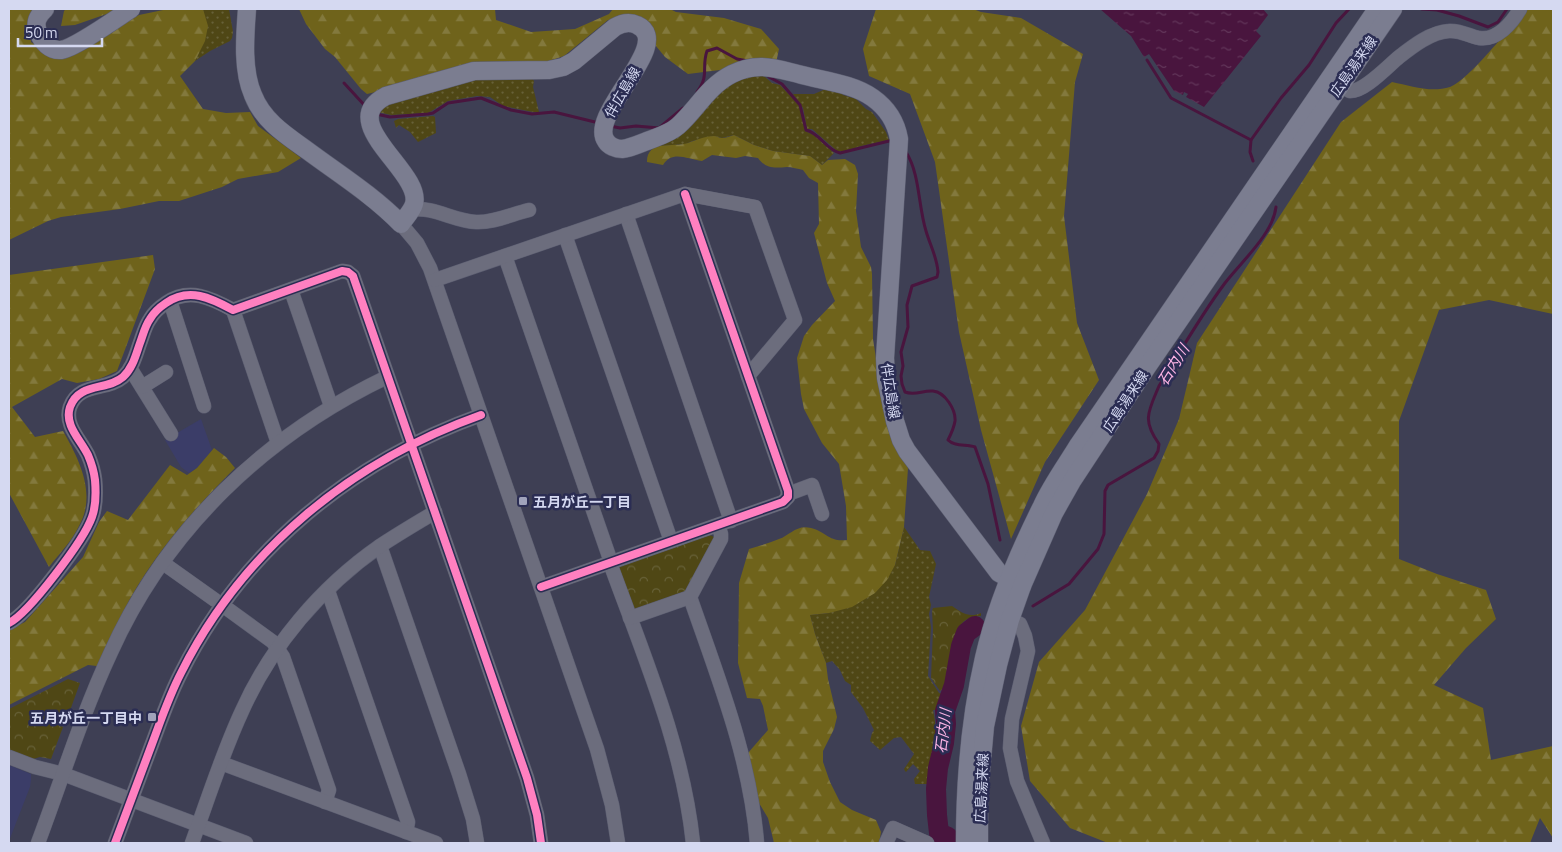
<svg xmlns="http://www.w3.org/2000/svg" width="1562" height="852" viewBox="0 0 1562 852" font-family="'Titillium Web','Noto Sans JP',sans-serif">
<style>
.built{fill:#3b3d68}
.grass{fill:url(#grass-dots)}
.forest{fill:url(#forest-firs)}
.park{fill:url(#park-crowns)}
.water{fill:url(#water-ripples)}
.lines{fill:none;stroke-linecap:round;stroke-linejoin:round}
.stream{stroke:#49153e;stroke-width:3}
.river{stroke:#49153e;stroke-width:20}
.minor-casing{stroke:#5c5e71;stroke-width:15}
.major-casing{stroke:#5c5e71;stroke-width:19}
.minor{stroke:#6c6d7d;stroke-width:14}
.major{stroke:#7b7d90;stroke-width:18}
.cycleway-casing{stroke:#2b2d53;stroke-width:11}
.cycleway{stroke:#ff80c0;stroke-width:8}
.poi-dot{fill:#a0a3ba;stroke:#2b2d53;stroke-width:2}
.labels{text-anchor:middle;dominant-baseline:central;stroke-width:5;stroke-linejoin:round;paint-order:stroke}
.street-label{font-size:14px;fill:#d5d9f1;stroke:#2b2d53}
.poi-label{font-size:14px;font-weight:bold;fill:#d5d9f1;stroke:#2b2d53;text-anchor:start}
.water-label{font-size:15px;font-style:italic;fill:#fdb4e5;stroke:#2b2d53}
</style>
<defs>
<pattern id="grass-dots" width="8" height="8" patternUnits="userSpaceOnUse" patternTransform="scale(1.25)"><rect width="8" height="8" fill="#4f4715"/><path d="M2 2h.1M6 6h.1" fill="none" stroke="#676138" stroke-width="1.8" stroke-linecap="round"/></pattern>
<pattern id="forest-firs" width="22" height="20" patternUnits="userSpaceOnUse" patternTransform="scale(1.25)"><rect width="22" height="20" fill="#6f631b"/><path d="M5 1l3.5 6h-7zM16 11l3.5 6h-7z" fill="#83793d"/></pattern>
<pattern id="park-crowns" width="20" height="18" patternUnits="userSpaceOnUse" patternTransform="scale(1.25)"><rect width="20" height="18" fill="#4f4715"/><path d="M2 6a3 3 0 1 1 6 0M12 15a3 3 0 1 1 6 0" fill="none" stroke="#676138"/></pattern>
<pattern id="water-ripples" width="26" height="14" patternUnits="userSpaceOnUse" patternTransform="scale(1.25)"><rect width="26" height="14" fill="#49153e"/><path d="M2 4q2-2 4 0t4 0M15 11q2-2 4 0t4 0" fill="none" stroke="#62365a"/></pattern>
</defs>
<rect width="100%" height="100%" fill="#3e3f54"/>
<g class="built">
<path d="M201 419 212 450 197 468 189 473 181 467 165 440Z"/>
<path d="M9 765 31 774V780L30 787 9 841Z"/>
</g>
<g class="grass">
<path d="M203 9H229L233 32 232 38 230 41 210 51 195 61C201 46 206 24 203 9Z"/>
<path d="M758 71 772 83 780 85 799 105 805 131 814 135 834 153 822 165 810 156 773 151 754 145 734 135 722 138 714 136 692 141 686 144 660 146 651 149 643 147 715 91Z"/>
<path d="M469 76H530L534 81 533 87 539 112H533L503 106 490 97 477 96 448 101 428 113 391 115 378 112 379 106Z"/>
<path d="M828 88 840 91 843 95 856 99 866 109 872 112 886 132 889 140 861 146 845 151H837L812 129H807L803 108 793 94H814Z"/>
<path d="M433 116 435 117 436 133 418 142 410 132 399 125 396 128 394 121 398 119Z"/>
<path d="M904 527 920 550 930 551 936 564 929 597 931 605 929 614 931 627 928 676 939 693 943 694 938 710H933C939 737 933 758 927 784H915L914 779 920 771 913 764 906 772 905 771 904 769 914 754 901 737 894 738 880 750 870 741 872 733 874 730 863 708 851 692V685L845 681 840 670 832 661 826 663 815 634 810 615 829 613 895 565Z"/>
</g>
<g class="forest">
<path d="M9 9H37L29 17 31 42 54 58 139 15 168 9H203L208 26 205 41 195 61 180 76 203 109 226 113 250 112 258 126 301 158 278 172 238 179 222 187 179 201H159L120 209 61 217 48 221 9 240Z"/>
<path d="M66 9H121L75 25 61 26 64 11Z"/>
<path d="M299 9H495L496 20 531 32 575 29 609 14 613 9H670L676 12 724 18 761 29 779 49 776 63 688 74 665 57 633 18 608 20 564 56 534 66 422 81 367 94 361 89 335 57 325 49 306 24Z"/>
<path d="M876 9H973L981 12 1021 18 1083 54 1075 82 1064 216 1077 323 1099 380 1045 462 1011 539 981 430 959 332 935 162 910 94 869 76 863 49Z"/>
<path d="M1526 9H1553V314L1489 300 1439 310 1399 421V559L1437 574 1486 590 1496 619 1466 648 1434 685 1483 708 1491 760 1553 746V838L1540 818 1530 843H1108L1070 828 1030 781 1021 726 1039 662 1085 610 1147 494 1179 419 1197 343 1341 122 1392 82C1411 86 1431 93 1450 87 1468 81 1512 25 1526 9Z"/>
<path d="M734 135 754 145 773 151 810 156 822 165 828 160 845 159 855 165 858 174 856 211 861 247 871 267 872 274 873 339 881 391 894 440 908 468 904 527 895 565 887 580 875 593 852 607 829 613 810 615 815 634 826 663 828 679 837 717 834 729 823 751V762L830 782 840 802 852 810 876 820 881 832 879 843H774L768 818 759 803 748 753 768 730 763 706 760 699 747 698 738 663 739 583 749 549C759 546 769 543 779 539 790 535 797 524 811 528 827 532 828 542 847 540L846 506 839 464 822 443 804 409 801 394 797 358 804 336 812 325 835 301 827 283 814 233 819 224 818 183 809 178 803 170C798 169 792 167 787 167 774 168 766 169 758 158L745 156 736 158 712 155 702 161C687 159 672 150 663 165L647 162C647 139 673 148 688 143 696 140 705 136 714 136 717 136 719 138 722 138 726 138 730 136 734 135Z"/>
<path d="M153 255 155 269 117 371 99 379 77 383 62 379 12 407 35 437 63 431C79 459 97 494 79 526 72 541 59 554 49 567L9 493V275Z"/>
<path d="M214 448 226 457 235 468C206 497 178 527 154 561 131 593 113 630 97 666L88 665 9 705V630L25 622 83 557 99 522 107 511 128 520 170 465 187 475 197 468Z"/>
</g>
<g class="park">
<path d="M710 535 714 537V540L687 591 635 610 630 609 618 565Z"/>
<path d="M952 606C962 613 969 618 981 613V616C939 616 964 675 940 691L931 678 933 630 932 611 933 608Z"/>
<path d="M68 679 80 683 68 716 65 715 60 726 63 727 51 759 40 757 33 759 9 750V709Z"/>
</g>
<path class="water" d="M1100 9H1263L1268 15 1256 31 1261 36 1204 107 1186 97 1188 94 1184 92 1183 95 1174 91 1149 54 1144 57 1131 36Z"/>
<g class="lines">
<g class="stream">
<path d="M1422 9 1437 10 1459 16 1488 27 1498 22 1507 9"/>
<path d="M1147 60 1171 98 1251 140"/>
<path d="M769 77 782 84 800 105 806 130C820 133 826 150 840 153L889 141 892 142"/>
<path d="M344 83 367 108"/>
<path d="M697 92C710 75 701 68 707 51L717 48 737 59 748 61"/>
<path d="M376 114 390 117 428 114 433 113 448 103 481 98 511 110 532 114 554 112 599 123"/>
<path d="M610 126 620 128 636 126 659 128 683 108"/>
<path d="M906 152C920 174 918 205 926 231 930 245 937 257 938 272L937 277 912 286 907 305 908 327 901 352 903 366 901 376 902 384 905 392C915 396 923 390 933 391 945 392 956 410 955 421 954 428 951 434 948 440 955 447 966 444 975 447L988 484 1000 540"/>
<path d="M1253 161 1250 152 1251 140 1281 98 1309 65 1336 23 1349 9"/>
<path d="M1033 606 1069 584 1098 549 1104 534 1105 491 1108 485 1154 458 1158 451 1159 444C1142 420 1148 412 1159 386 1180 352 1201 315 1225 283 1241 262 1273 234 1276 207"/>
</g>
<path class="river" d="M948 837 939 833 937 815 936 789 938 768 944 743 946 724 945 711 954 685 961 646 966 633 975 626"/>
<defs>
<g id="minor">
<path d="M1333 82 1350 91C1364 92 1388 66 1399 57 1413 46 1431 32 1449 31 1460 30 1469 36 1479 38 1497 41 1512 23 1520 9"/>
<path d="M411 210C434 206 453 221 476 222 493 223 512 214 529 210"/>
<path d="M626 214 731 521"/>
<path d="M401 224 417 243 430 268 597 749 612 805 618 843"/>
<path d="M565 235 671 541"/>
<path d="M505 256 611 562"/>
<path d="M435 280 685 194 755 207 795 320 748 376"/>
<path d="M291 290 331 406"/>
<path d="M170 301 204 406"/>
<path d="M233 310 278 443"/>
<path d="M130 368 171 434"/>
<path d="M142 387 166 372"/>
<path d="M788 494 812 485 822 514"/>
<path d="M380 546 459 774 473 819 477 843"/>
<path d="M163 563 215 600"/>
<path d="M610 563C643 654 683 746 693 843"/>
<path d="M541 587 783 502 788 497V491L685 194"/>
<path d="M328 591 408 822 406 832"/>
<path d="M690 597C718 678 750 757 757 843"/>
<path d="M229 610 273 642 283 657 329 790 325 802"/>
<path d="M1001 616 1020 624 1025 636 1028 651 1012 719 1010 748 1017 781 1043 843"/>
<path d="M630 618 690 597 721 539V534L718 525"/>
<path d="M9 623C29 613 84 540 92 517 96 506 96 492 95 480 94 472 91 462 88 455 80 439 64 425 70 407 79 382 107 391 123 377 133 368 136 354 140 343 143 335 145 326 150 319 154 312 160 307 166 303 189 287 211 298 233 310L342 271 348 272 353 276 527 778 537 815 541 843"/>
<path d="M9 757 35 767 63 774 246 843"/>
<path d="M221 763 436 843"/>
<path d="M38 843C62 779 82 714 111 652 167 528 266 435 387 377"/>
<path d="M115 843C127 810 140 777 152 744 161 720 169 696 181 673 243 549 352 461 481 415"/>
<path d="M192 843C208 799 222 754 242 711 271 646 321 587 380 546 398 534 417 523 435 512"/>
<path d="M886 843 893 828 927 843"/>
</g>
<g id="major">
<path d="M45 9C38 16 34 22 38 32 42 42 50 51 61 50 75 48 117 18 131 9"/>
<path d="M247 9C245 36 242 70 253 95 263 121 287 136 308 151 339 174 374 196 401 224 405 218 412 211 414 204 423 172 334 123 386 96L474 71 549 70 563 67 574 61 615 27C622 23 629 21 637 25 676 43 587 114 606 141 609 146 616 149 622 149 631 148 639 144 647 141 657 137 669 134 678 126 697 109 708 86 732 74 740 70 751 67 761 67 775 67 789 72 802 75 825 81 854 84 873 98 887 108 896 122 899 139L885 358 886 378 895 421 901 440 907 451 999 573 1022 586"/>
<path d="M965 843C965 781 970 719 984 658 996 606 1018 554 1042 506 1052 484 1067 464 1079 444L1377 9"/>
<path d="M979 843V793L985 726 998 665 1010 620 1022 586 1054 513 1072 481 1147 367 1393 9"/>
</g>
</defs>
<use href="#minor" class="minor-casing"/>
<use href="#major" class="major-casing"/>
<use href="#minor" class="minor"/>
<use href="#major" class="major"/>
<defs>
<g id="cycleway">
<path d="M541 587 783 502 788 497V491L685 194"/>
<path d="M9 623C29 613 84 540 92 517 96 506 96 492 95 480 94 472 91 462 88 455 80 439 64 425 70 407 79 382 107 391 123 377 133 368 136 354 140 343 143 335 145 326 150 319 154 312 160 307 166 303 189 287 211 298 233 310L342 271 348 272 353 276 527 778 537 815 541 843"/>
<path d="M115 843C127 810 140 777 152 744 161 720 169 696 181 673 243 549 352 461 481 415"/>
</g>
</defs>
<use href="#cycleway" class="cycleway-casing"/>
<use href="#cycleway" class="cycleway"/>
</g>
<g class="poi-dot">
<rect x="518" y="496" width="10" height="10" rx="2.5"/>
<rect x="147" y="712" width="10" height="10" rx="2.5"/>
</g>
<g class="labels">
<g class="street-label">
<text transform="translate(1353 66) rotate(-55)">広島湯来線</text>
<text transform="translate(622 92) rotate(-60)">伴広島線</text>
<text transform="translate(891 391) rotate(81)">伴広島線</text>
<text transform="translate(1125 401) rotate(-57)">広島湯来線</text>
<text transform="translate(981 788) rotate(-87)">広島湯来線</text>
</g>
<g class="poi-label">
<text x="533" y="501">五月が丘一丁目</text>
<text x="142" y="717" text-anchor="end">五月が丘一丁目中</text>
</g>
<g class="water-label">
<text transform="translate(1173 365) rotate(-58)">石内川</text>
<text transform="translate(943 731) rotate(-83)">石内川</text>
</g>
</g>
<rect width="1562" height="852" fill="none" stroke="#d5d9f1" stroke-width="20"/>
<path d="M18 38v8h84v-8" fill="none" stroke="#d5d9f1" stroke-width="2.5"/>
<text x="25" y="38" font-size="15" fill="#d5d9f1" stroke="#2b2d53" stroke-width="4" paint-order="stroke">50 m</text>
</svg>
